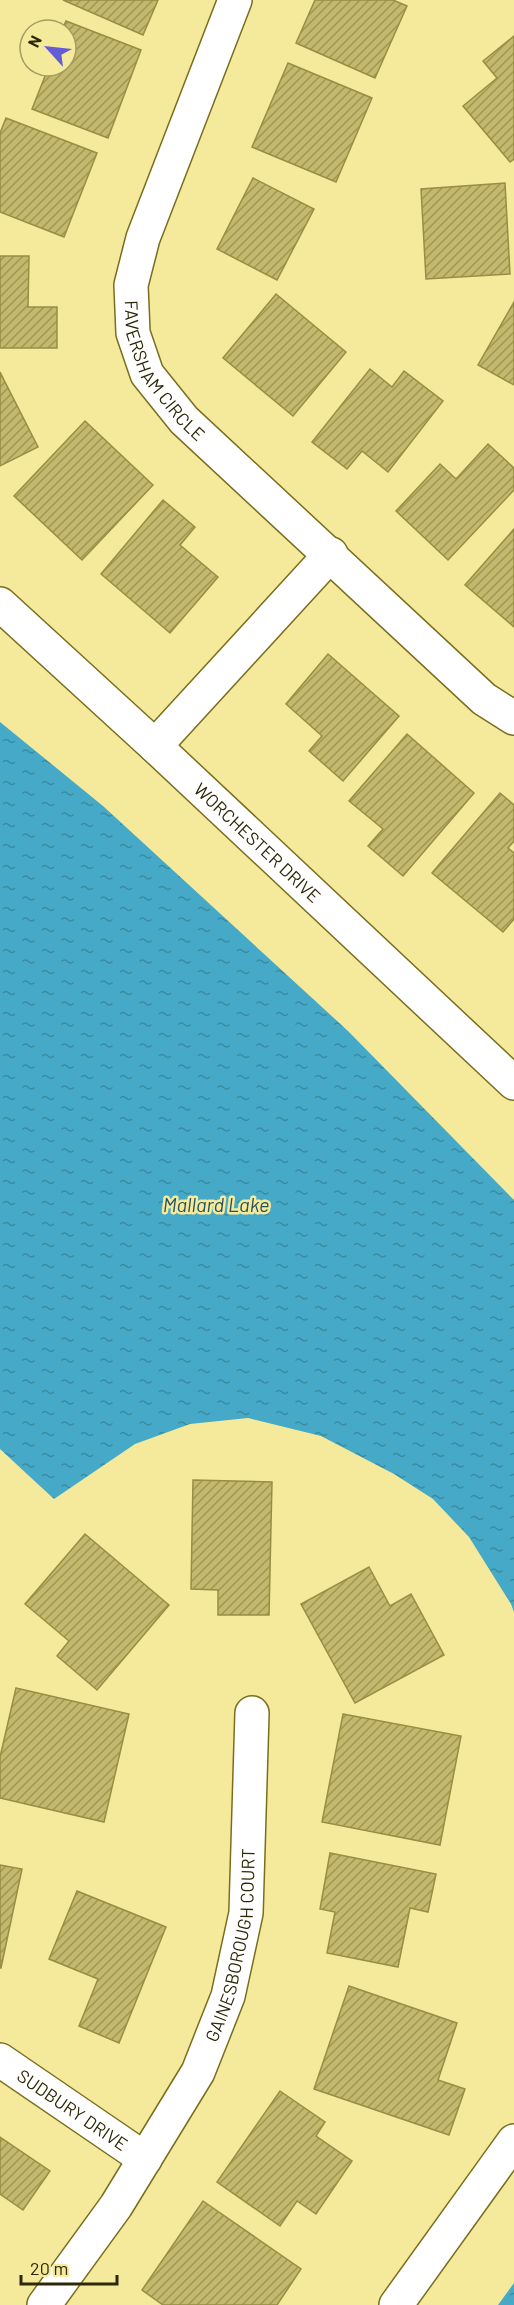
<svg xmlns="http://www.w3.org/2000/svg" width="514" height="2305" viewBox="0 0 514 2305" font-family="Barlow,sans-serif">
<style>
.water{fill:url(#water-ripples)}
.building{fill:url(#building-hatch);stroke:#988d41;stroke-width:1.5}
.lines{fill:none;stroke-linecap:round;stroke-linejoin:round}
.minor-casing{stroke:#796e1d;stroke-width:36}
.minor{stroke:#fff;stroke-width:33}
.labels{text-anchor:middle;dominant-baseline:central;stroke-width:5;stroke-linejoin:round;paint-order:stroke}
.street-label{font-size:18px;fill:#2c2807;stroke:#f5ea9c}
.water-label{font-size:20px;font-style:italic;fill:#275260;stroke:#f5ea9c}
</style>
<defs>
<pattern id="water-ripples" width="26" height="14" patternUnits="userSpaceOnUse" patternTransform="scale(1.5)"><rect width="26" height="14" fill="#45a9c7"/><path d="M2 4q2-2 4 0t4 0M15 11q2-2 4 0t4 0" fill="none" stroke="#3a8aa0"/></pattern>
<pattern id="building-hatch" width="6" height="6" patternUnits="userSpaceOnUse" patternTransform="scale(1.5)"><rect width="6" height="6" fill="#c3b86c"/><path d="M-1 1l2-2M0 6l6-6M5 7l2-2" fill="none" stroke="#9f9657"/></pattern>
</defs>
<rect width="100%" height="100%" fill="#f5ea9c"/>
<g class="water">
<path d="M0 722 103 806 348 1031 514 1200V1612L511 1604 469 1537 433 1499 394 1474 321 1436 248 1418 190 1424 135 1444 54 1499 0 1449Z"/>
<path d="M514 2283V2305H498Z"/>
</g>
<g class="building">
<path d="M63 0H158L143 35Z"/>
<path d="M315 0H393L407 6 375 78 296 43Z"/>
<path d="M66 21 141 50 108 138 32 109 49 66H66V30H62Z"/>
<path d="M514 36V159L510 162 463 106 497 78 483 61Z"/>
<path d="M288 63 372 98 336 182 252 147Z"/>
<path d="M6 118 97 153 64 237 0 212V133Z"/>
<path d="M253 178 314 209 277 280 217 249Z"/>
<path d="M505 183 510 274 426 279 421 189Z"/>
<path d="M0 256H29L28 307H57V348H0Z"/>
<path d="M276 294 346 352 293 416 223 358Z"/>
<path d="M514 302V385L478 365Z"/>
<path d="M370 369 392 387 404 371 443 401 388 472 362 451 347 469 312 442Z"/>
<path d="M0 372 38 447 0 466Z"/>
<path d="M85 421 153 485 82 560 14 496Z"/>
<path d="M488 444 514 468V490L448 560 396 511 440 464 456 479Z"/>
<path d="M163 500 195 527 180 545 218 577 170 633 101 574Z"/>
<path d="M514 529V627L465 585Z"/>
<path d="M328 654 399 716 343 781 309 751 322 736 286 704Z"/>
<path d="M407 734 474 793 403 876 368 846 383 829 349 801Z"/>
<path d="M500 793 514 805V841L508 848 514 853V919L503 932 432 873Z"/>
<path d="M193 1480 272 1482 269 1615H218V1590L191 1589Z"/>
<path d="M85 1534 169 1605 97 1690 57 1656 69 1641 25 1604Z"/>
<path d="M369 1567 390 1606 411 1594 444 1655 355 1703 301 1604Z"/>
<path d="M16 1688 129 1714 104 1822 0 1798V1757Z"/>
<path d="M343 1714 461 1736 440 1845 322 1822Z"/>
<path d="M330 1853 436 1874 428 1912 410 1908 398 1967 327 1953 335 1912 320 1909Z"/>
<path d="M0 1865 22 1869 1 1968H0Z"/>
<path d="M77 1891 166 1927 119 2043 79 2026 98 1979 49 1959Z"/>
<path d="M349 1986 457 2023 438 2080 465 2089 449 2135 314 2089Z"/>
<path d="M280 2091 325 2122 316 2136 352 2161 316 2214 297 2201 280 2226 217 2182Z"/>
<path d="M0 2137 50 2171 23 2210 0 2194Z"/>
<path d="M203 2201 301 2269 277 2305H163L142 2290Z"/>
</g>
<g class="lines">
<defs>
<g id="minor">
<path id="s1" d="M235 0 143 238 131 285 133 333 147 374 184 420 484 699 514 718"/>
<path id="s2" d="M0 604 155 746 514 1083"/>
<path d="M155 746 331 554"/>
<path id="s3" d="M0 2060 145 2159"/>
<path id="s4" d="M44 2305 116 2206 198 2072 228 1996 246 1913 252 1713"/>
<path d="M396 2305 514 2141"/>
</g>
</defs>
<use href="#minor" class="minor-casing"/>
<use href="#minor" class="minor"/>
</g>
<g class="labels">
<g class="street-label">
<text stroke="none"><textPath href="#s1" startOffset="399">FAVERSHAM CIRCLE</textPath></text>
<text stroke="none"><textPath href="#s2" startOffset="351">WORCHESTER DRIVE</textPath></text>
<text stroke="none"><textPath href="#s4" startOffset="412">GAINESBOROUGH COURT</textPath></text>
<text stroke="none"><textPath href="#s3" startOffset="88">SUDBURY DRIVE</textPath></text>
</g>
<g class="water-label">
<text x="216" y="1204">Mallard Lake</text>
</g>
</g>
<g transform="translate(48 48) rotate(297)"><circle r="28" fill="#f5ea9c" stroke="#a59c60" stroke-width="1.5"/>
<path d="M0-4.5L10 22L0 15L-10 22Z" fill="#635cd5"/>
<text y="-9" font-size="16" font-weight="bold" text-anchor="middle" fill="#2c2807">N</text>
</g>
<path d="M21 2275v9h96v-9" fill="none" stroke="#2c2807" stroke-width="3"/>
<text x="30" y="2275" font-size="18" fill="#2c2807" stroke="#f5ea9c" stroke-width="4.5" paint-order="stroke">20 m</text>
</svg>
